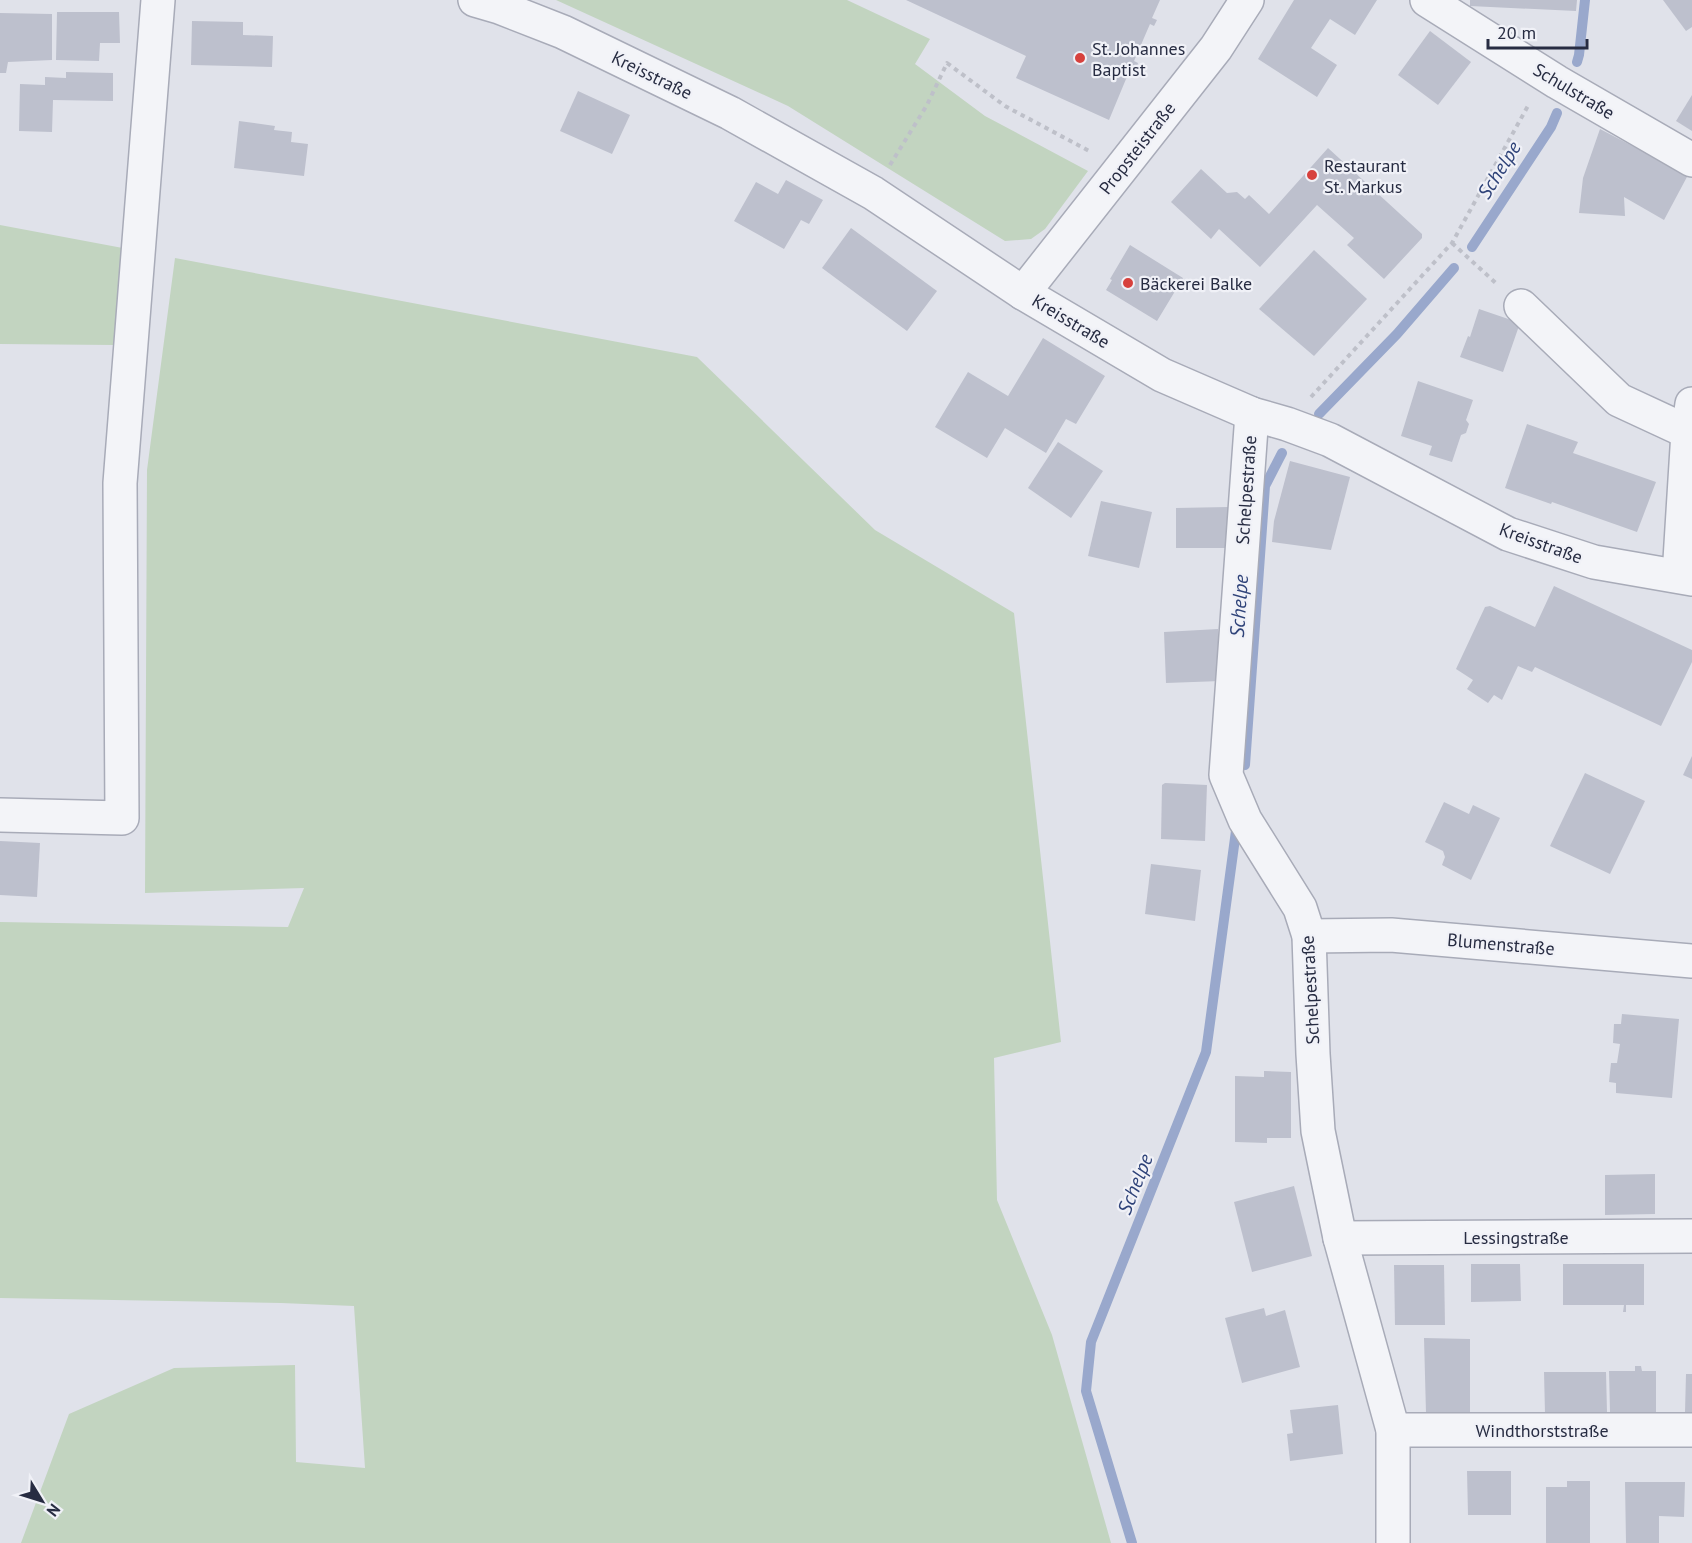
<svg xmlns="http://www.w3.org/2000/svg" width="1692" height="1543" viewBox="0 0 1692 1543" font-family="'PT Sans',sans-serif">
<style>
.green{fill:#c2d4c0}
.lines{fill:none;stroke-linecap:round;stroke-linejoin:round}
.stream{stroke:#99a8cc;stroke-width:10}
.building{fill:#bdc0cd}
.minor-casing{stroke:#a8abb8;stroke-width:36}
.path{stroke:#bec0c9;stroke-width:4;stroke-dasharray:4.5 4.5;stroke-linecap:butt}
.minor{stroke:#f3f4f8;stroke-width:33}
.poi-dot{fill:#d7413d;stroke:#f0f1f7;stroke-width:2}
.labels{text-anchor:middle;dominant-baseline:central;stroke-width:4.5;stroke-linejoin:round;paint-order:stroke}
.poi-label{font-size:18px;fill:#272c42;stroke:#f0f1f7;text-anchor:start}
.street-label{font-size:18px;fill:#272c42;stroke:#f0f1f7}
.water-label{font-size:20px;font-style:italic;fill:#2f4379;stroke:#f0f1f7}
</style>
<rect width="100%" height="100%" fill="#e0e2ea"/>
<g class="green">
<path d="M556 0H847L930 39 915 64 985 116 1088 171 1045 229 1031 239 1005 241 788 106Z"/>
<path d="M0 225 128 249 114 345 0 344Z"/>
<path d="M175 258 697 357 875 530 1014 613 1061 1042 994 1058 997 1200 1052 1335 1111 1543H21L69 1414 174 1368 295 1365 296 1462 365 1468 354 1306 281 1303 0 1298V922L288 927 304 888 145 893 147 470Z"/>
</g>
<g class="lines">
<g class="stream">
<path d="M1577 62 1579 55 1585 0"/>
<path d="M1472 247 1551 127 1557 113"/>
<path d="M1319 414 1397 334 1454 268"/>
<path d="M1245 765 1265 486 1282 453"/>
<path d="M1132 1543 1086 1391 1091 1342 1206 1052 1236 831"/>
</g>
</g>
<g class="building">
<path d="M906 0H1160L1152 18 1157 20 1154 26 1150 24 1134 61 1138 63 1136 69 1131 67 1109 120 1016 78 1026 56Z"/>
<path d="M1294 0H1377L1355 35 1330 19 1311 48 1337 65 1317 97 1258 59Z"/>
<path d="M1470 0H1577L1576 11 1470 6Z"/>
<path d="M1663 0H1692V27L1686 31Z"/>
<path d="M57 12H119L120 43H100L99 61 56 60Z"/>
<path d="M0 13 52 14V60L8 62 6 73H0Z"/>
<path d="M192 21 243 22V35L273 36 272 67 191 65Z"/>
<path d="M1430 31 1471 62 1438 105 1398 75Z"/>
<path d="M66 72 113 73V101L53 100 52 132 19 131 20 84 45 85V77L66 78Z"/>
<path d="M578 91 630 115 612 154 560 131Z"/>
<path d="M1692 95V131L1676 121Z"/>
<path d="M239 121 275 126 274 130 292 132 291 142 308 144 304 176 234 168Z"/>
<path d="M1600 129 1688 175 1664 220 1624 197 1625 216 1579 213 1583 178Z"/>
<path d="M1328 148 1422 234V238L1384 279 1347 245 1354 238 1317 205 1260 267 1219 229 1211 239 1171 202 1201 169 1227 193 1237 192 1245 199 1249 195 1269 214Z"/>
<path d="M786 180 823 200 809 224 801 220 784 249 734 221 756 182 778 194Z"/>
<path d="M851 228 937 291 907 331 822 268Z"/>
<path d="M1130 245 1183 278 1157 321 1106 290 1112 280 1110 279Z"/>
<path d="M1314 250 1367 299 1314 356 1259 309Z"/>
<path d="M1479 309 1520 323 1503 372 1460 357 1468 336 1470 337Z"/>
<path d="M1043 338 1105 376 1076 424 1066 419 1046 453 1005 428 987 458 935 427 968 372 1008 396Z"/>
<path d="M1418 381 1473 400 1466 420 1469 424 1466 433 1461 435 1452 462 1429 455 1432 446 1401 436Z"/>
<path d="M1527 424 1578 442 1573 453 1656 482 1637 532 1552 502 1551 504 1505 488Z"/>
<path d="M1058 442 1103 471 1071 518 1028 488Z"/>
<path d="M1290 461 1350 477 1331 550 1272 542 1274 521Z"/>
<path d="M1101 501 1152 512 1139 568 1088 556Z"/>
<path d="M1228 507 1229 548H1176V508Z"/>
<path d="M1554 586 1692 650V662L1661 726 1535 667 1532 672 1518 666 1502 700 1494 695 1488 703 1467 689 1473 680 1456 669 1485 607 1490 606 1535 627Z"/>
<path d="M1218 629 1221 681 1166 683 1164 632Z"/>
<path d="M1692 756V779L1683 775Z"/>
<path d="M1585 773 1645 801 1610 874 1550 846Z"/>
<path d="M1165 783 1207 785 1205 841 1161 839 1162 785Z"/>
<path d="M1444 802 1469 814 1473 805 1500 818 1471 880 1442 865 1445 857 1443 851 1425 842Z"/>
<path d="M0 841 40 843 37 897 0 895Z"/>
<path d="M1151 864 1201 870 1195 921 1145 914Z"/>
<path d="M1622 1014 1679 1019 1672 1098 1616 1093V1083L1609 1082 1611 1063H1617L1620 1044 1613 1043 1614 1024H1621Z"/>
<path d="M1264 1071 1291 1072V1138H1267V1143L1235 1142V1076L1264 1077Z"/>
<path d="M1655 1174V1214L1605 1215V1175Z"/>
<path d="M1294 1186 1312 1256 1252 1272 1234 1202Z"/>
<path d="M1471 1264H1520L1521 1301 1471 1302Z"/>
<path d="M1563 1264H1644V1305H1626V1312H1623L1624 1305H1563Z"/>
<path d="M1394 1265H1444L1445 1325H1395Z"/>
<path d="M1264 1308 1266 1316 1285 1310 1300 1367 1242 1383 1225 1318Z"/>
<path d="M1424 1338 1470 1339V1413H1426Z"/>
<path d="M1635 1366H1641L1642 1371H1656V1412H1610L1609 1371H1635Z"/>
<path d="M1544 1372H1606L1607 1412 1545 1413Z"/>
<path d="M1686 1374H1692V1412H1685Z"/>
<path d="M1338 1405 1343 1454 1290 1461 1287 1434 1293 1433 1290 1410Z"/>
<path d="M1467 1471H1511V1515H1468Z"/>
<path d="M1567 1481H1590V1543H1546V1487H1567Z"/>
<path d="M1625 1482H1685L1684 1517 1659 1516V1543H1626Z"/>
</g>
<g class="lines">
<defs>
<g id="minor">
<path d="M475 0 499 7 563 32 730 113 873 193 1023 293 1162 375 1252 414 1287 424 1330 440 1508 534 1594 562 1692 579"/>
<path d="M1427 0 1557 82 1692 160"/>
<path d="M1023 293 1216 48 1247 0"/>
<path d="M1521 306 1619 400 1688 432"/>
<path d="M1252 414 1226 775 1245 820 1300 908 1309 936 1313 1054 1318 1131 1340 1238 1393 1430V1543"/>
<path d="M1679 576 1688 432 1692 404"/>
<path d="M0 815 122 818 120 483 158 0"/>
<path d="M1309 936 1391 935 1692 961"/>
<path d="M1340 1238 1692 1236"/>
<path d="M1393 1430H1692"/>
</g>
</defs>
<use href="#minor" class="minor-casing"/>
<g class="path">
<path d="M890 165 927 105 947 63 1005 106 1091 152"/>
<path d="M1452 243 1498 285"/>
<path d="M1311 397 1452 243 1529 104"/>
</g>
<use href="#minor" class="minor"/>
</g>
<g class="poi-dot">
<circle cx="1080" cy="58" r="6"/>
<circle cx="1312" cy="175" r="6"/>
<circle cx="1128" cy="283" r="6"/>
</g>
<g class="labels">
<g class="poi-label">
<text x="1092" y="48">St. Johannes<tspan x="1092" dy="21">Baptist</tspan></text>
<text x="1324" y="165">Restaurant<tspan x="1324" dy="21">St. Markus</tspan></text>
<text x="1140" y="283">Bäckerei Balke</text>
</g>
<g class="street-label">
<text transform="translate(652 75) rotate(26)">Kreisstraße</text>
<text transform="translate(1574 91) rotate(31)">Schulstraße</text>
<text transform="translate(1137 148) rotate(-52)">Propsteistraße</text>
<text transform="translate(1071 321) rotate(31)">Kreisstraße</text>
<text transform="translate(1246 490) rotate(-86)">Schelpestraße</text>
<text transform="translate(1541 543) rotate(20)">Kreisstraße</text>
<text transform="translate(1501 944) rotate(5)">Blumenstraße</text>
<text transform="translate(1310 990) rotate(-93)">Schelpestraße</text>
<text x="1516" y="1237">Lessingstraße</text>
<text x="1542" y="1430">Windthorststraße</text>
</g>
<g class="water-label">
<text transform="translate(1499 170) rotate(-58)">Schelpe</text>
<text transform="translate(1239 606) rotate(-86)">Schelpe</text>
<text transform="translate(1135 1184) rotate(-68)">Schelpe</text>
</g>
</g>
<g transform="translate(42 1501) rotate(128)" stroke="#f0f1f7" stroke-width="4.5" paint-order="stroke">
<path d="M0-4.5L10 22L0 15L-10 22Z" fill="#272c42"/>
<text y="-9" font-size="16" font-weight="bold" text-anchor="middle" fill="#272c42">N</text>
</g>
<path d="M1488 39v9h99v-9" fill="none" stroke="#272c42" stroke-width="3"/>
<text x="1497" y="39" font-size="18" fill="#272c42" stroke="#f0f1f7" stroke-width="4.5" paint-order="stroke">20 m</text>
</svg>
